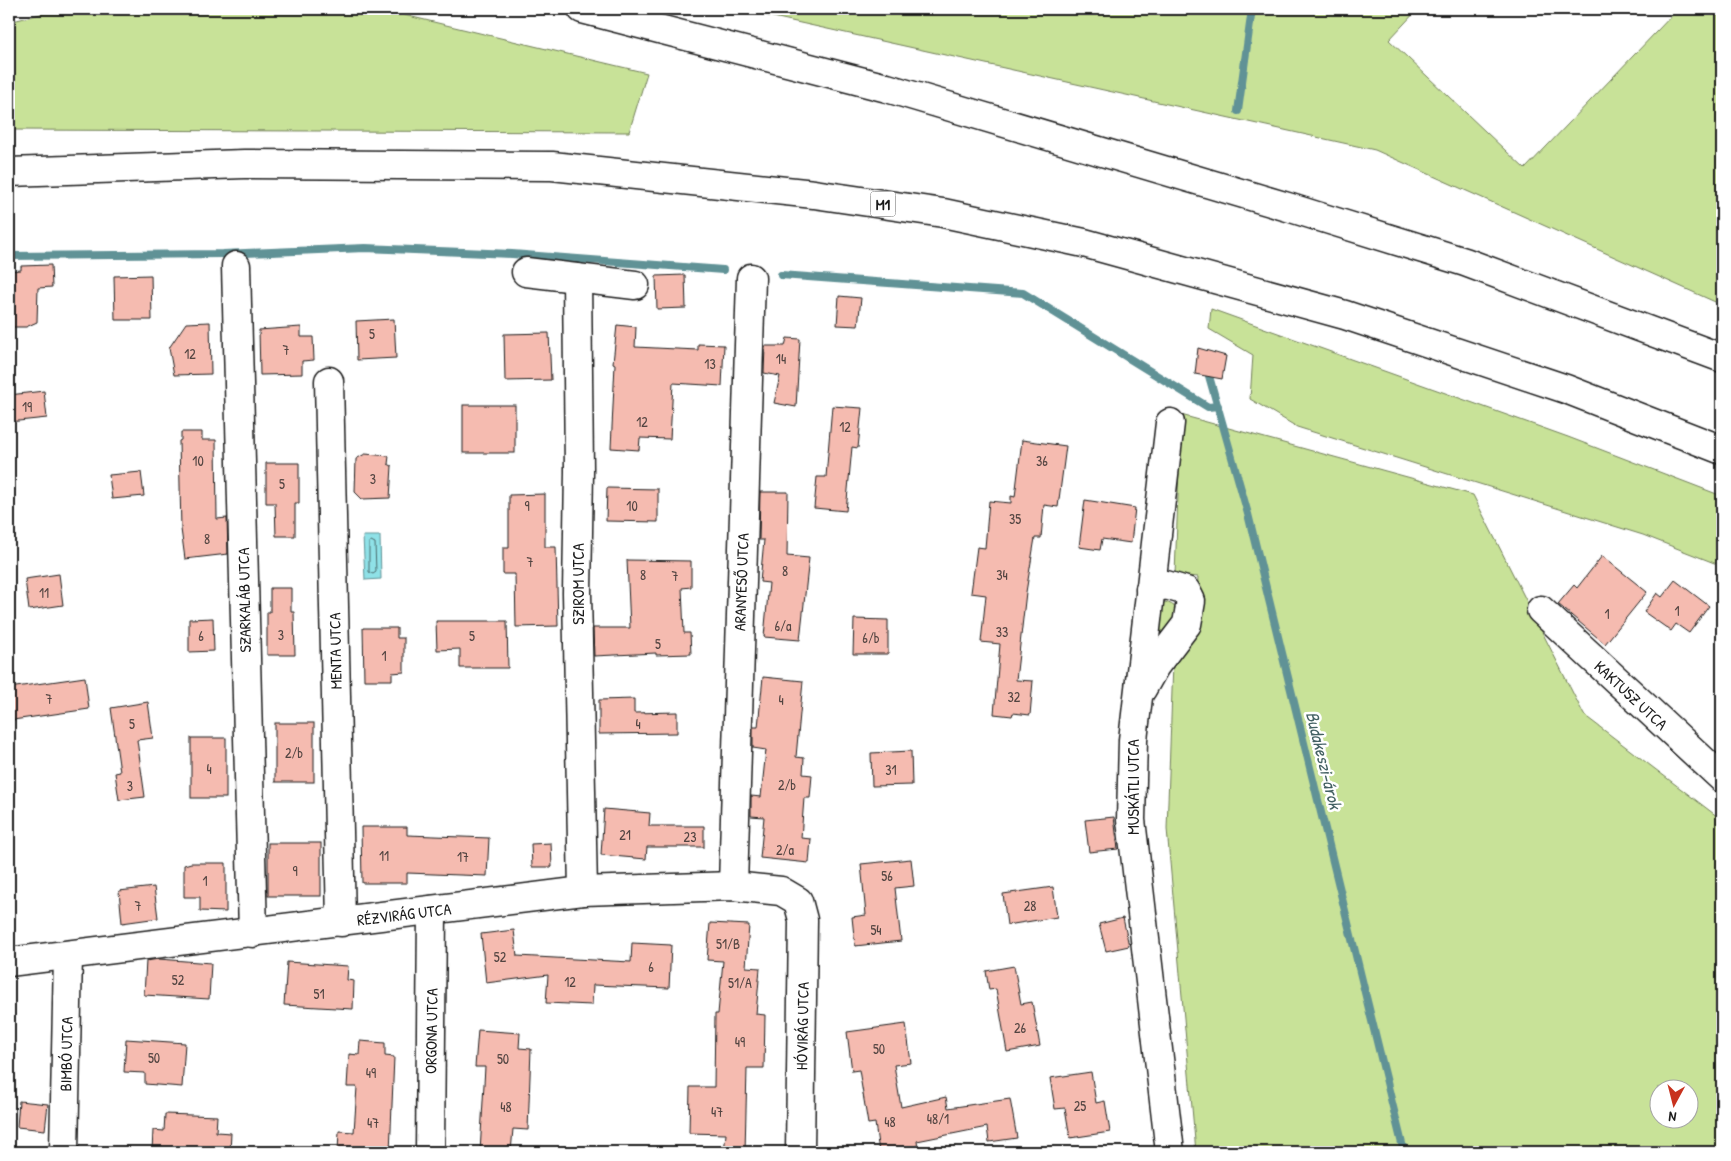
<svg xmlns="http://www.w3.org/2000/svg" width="1731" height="1161" viewBox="0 0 1731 1161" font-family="'Patrick Hand',sans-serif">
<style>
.green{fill:#c8e298;stroke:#727f5a;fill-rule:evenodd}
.water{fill:#8fe1e7;stroke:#619296}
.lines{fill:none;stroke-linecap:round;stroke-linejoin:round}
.shore{stroke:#4a6b6d;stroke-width:1}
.stream{stroke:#619296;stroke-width:8}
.building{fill:#f5bbb0;stroke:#1c1c1c}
.minor-casing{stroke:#1c1c1c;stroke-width:31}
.highway-casing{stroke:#1c1c1c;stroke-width:31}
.minor{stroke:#fff;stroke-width:28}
.highway{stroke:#fff;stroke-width:28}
.labels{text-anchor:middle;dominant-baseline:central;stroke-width:5;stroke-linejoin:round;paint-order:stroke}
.number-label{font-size:14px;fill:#524441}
.shield{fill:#fff;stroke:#606060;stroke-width:1}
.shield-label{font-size:15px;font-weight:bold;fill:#1c1c1c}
.street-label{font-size:16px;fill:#1c1c1c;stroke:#fff}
.water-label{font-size:18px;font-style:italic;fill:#446163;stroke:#fff}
</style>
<rect width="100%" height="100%" fill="#fff"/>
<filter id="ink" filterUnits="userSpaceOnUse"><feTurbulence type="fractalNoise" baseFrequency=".02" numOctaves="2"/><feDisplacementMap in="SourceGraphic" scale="10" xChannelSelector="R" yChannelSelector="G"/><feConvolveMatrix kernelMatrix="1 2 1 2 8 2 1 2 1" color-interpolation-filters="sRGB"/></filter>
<g filter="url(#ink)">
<g class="green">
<path d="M60 9H379L647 73 629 132 9 130V22Z"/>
<path d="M737 9H1418L1389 40 1525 169 1678 9H1722V305L1375 150Z"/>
<path d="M1211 309 1568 437 1722 496V566L1643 535 1297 427 1250 399 1253 355 1209 329Z"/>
<path d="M1181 415 1473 495 1584 715 1722 820V1152H1196L1167 829 1173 663 1195 633 1198 577 1175 575ZM1658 1088H1688V1118H1658Z"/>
<path d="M1165 602C1176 605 1178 609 1178 620L1149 652 1158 605Z"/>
</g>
<path class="water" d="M363 536H380L381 579 365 580Z"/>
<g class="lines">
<path class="shore" d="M371 541 375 543 376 572 373 574 369 572V543Z"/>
<g class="stream">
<path d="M1238 111 1252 9"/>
<path d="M9 256 223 254 365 248 512 254 723 270"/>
<path d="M781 275 1023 293 1208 407 1218 406"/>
<path d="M1209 376 1248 514 1404 1152"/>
</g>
</g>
<g class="building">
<path d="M51 265 52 287 38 288 37 322 26 327H9V271L21 270V266Z"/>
<path d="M151 275 152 320H115L114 276Z"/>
<path d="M685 275 686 308 657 309 656 276Z"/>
<path d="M839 296 861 298 858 326 837 325Z"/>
<path d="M394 319 396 358 357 360 356 321Z"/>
<path d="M210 322 211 374 174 375 169 348 186 323Z"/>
<path d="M617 325 636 327 635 347 698 350V344L724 345 722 386 673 383 670 439 640 438 639 450 611 448 615 364 613 363Z"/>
<path d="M301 327V337H313L314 360 302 361V374L260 375 259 330Z"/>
<path d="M549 333 551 380 505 381 504 334Z"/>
<path d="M787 338 800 339 796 407 774 403 780 376 764 373 765 346H785Z"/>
<path d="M1198 348 1226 356 1222 379 1195 374Z"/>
<path d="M44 391 47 418 9 422V395Z"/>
<rect x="463" y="405" width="52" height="48"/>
<path d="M832 406 862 408 858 448 852 447 846 511 814 508 817 477H826Z"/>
<path d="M181 432H202V440H216L217 519 227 518 228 554 185 559 181 529 179 441 181 440Z"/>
<path d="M1022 440 1066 446 1058 507 1044 505 1041 538H1035L1026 592 1016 680 1033 681 1030 715 1013 713 1012 716 994 714 1000 644 981 642 986 595 971 593 977 547 985 548 989 501 1011 503V496L1015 497Z"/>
<path d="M365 454 389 456 388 464 392 466 390 498 362 499 355 492 356 459Z"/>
<path d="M266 463H299V503H295V536H276L275 503H266Z"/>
<path d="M141 472 144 496 112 499 109 475Z"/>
<path d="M607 488 658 489V522L606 521Z"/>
<path d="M760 492H788L787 556 809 558 800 640 764 637 769 583 760 582 764 540H759Z"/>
<path d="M545 494V547H556L558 626 516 627 515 574H503V548H509V495Z"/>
<path d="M1085 500 1135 508 1131 543 1102 539 1100 550 1079 547Z"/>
<path d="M1602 556 1647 592 1605 644 1558 604 1574 585 1577 588Z"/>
<path d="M627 560 691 561V587L682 588 684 633H690L691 654 656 655V653L594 656 593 628H630Z"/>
<path d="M59 574 63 605 29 610 25 579Z"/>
<path d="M1675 580 1709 606 1689 633 1676 624 1671 631 1644 612 1657 593 1662 597Z"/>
<path d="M270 588H291V612H294L295 655H267V612H270Z"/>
<path d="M213 618 214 651 189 652V619Z"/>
<path d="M854 619 888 620V654H853Z"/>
<path d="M436 621H507L508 668H460V649L437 650Z"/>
<path d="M363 628H397V638H404V672L392 673V680H364Z"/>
<path d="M85 677 89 709 13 720 9 688Z"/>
<path d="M763 677 803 681 796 757 804 758 803 774 812 775 810 798H804L801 838 811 839 809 863 760 858 764 817 751 816V796L761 797 766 750 753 748V727H758Z"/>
<path d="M634 699V713L677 712V733L599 734V700Z"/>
<path d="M148 702 153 738 137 740 145 797 119 800 115 773 120 772 111 708Z"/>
<rect x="275" y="723" width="39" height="59"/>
<rect x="191" y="738" width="35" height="60"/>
<path d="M911 751 912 785 872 786 871 753Z"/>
<path d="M604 809 650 813 649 826H704V847H647L646 859 601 855Z"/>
<path d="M1114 817 1118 849 1089 852 1085 820Z"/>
<path d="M361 827H407V835L489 838 487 876 407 873V883H362Z"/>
<rect x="268" y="843" width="53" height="53"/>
<path d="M551 843 552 867H532L531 844Z"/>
<path d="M911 859 914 886 895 888 901 941 855 946 852 917 866 915 861 864Z"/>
<path d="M191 863H226V912L200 911V897H184V865Z"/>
<path d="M154 887 158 918 122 923 119 891Z"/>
<path d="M1053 887 1057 917 1007 925 1003 894Z"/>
<path d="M1123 918 1129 946 1106 951 1099 924Z"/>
<path d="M710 923 749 925 746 967 760 968 756 1014 765 1015 764 1068H747L745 1152H724L726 1134 689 1133 690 1087H714L715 1014H718L723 961 707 960Z"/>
<path d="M514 930 517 956 631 962 632 943 671 945 669 988 593 985 592 1005 546 1003 548 975 486 983 481 934Z"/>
<path d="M159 959 211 963 209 999 144 995 146 961Z"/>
<path d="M287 962 348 966 347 980 354 981 353 1009 284 1005Z"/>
<path d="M1014 966 1021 1004 1032 1002 1040 1046 1007 1052 996 989 989 990 986 971Z"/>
<path d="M906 1024 911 1063 894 1065 901 1107 946 1097 948 1108 1010 1099 1017 1138 989 1142 987 1127 917 1141 918 1149 879 1152 875 1123 868 1124 859 1070 852 1071 847 1032Z"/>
<path d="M478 1030 520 1033 519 1048 531 1049 528 1130 513 1129 511 1152H480L485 1067H475Z"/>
<path d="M126 1039 185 1043 182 1087 145 1084V1073L124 1072Z"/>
<path d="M360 1041 385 1043V1056L394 1057 390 1152H338L339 1131 354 1132 357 1087H347L349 1054 359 1055Z"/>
<path d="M1091 1072 1096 1103 1105 1101 1110 1132 1070 1138 1065 1108 1055 1109 1050 1078Z"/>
<path d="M19 1101 48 1104 45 1130 17 1127Z"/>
<path d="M165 1114 217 1116 216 1132 231 1133 230 1152H152L153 1130 164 1131Z"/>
</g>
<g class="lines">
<defs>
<g id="minor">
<path d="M236 266 253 933"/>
<path d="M526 272 635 285"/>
<path d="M577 278 579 471 577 593 583 891"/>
<path d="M329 381 341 922"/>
<path d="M1541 610 1722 778"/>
<path d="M1142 689 1155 666 1187 624 1191 601 1186 591 1166 585 1150 589"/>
<path d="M733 886 751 278"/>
<path d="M9 962 583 891 733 886 781 891 798 901 803 920 800 1152"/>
<path d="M64 1152 68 955"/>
<path d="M430 1152 432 910"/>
<path d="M1170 1152 1131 820 1133 740 1170 423"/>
</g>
<g id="highway">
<path d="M582 9 887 88 1291 208 1465 262 1722 358"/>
<path d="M9 172 244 164 552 166 814 194 943 213 1084 243 1345 315 1566 389 1722 450"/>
</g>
</defs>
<use href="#minor" class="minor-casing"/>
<use href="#highway" class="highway-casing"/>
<use href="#minor" class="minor"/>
<use href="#highway" class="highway"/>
</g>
</g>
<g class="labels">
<g class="number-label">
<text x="372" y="333">5</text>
<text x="286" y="349">7</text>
<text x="190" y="353">12</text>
<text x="781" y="358">14</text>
<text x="710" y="363">13</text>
<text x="27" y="406">19</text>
<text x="642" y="421">12</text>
<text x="845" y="426">12</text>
<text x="198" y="460">10</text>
<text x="1042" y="460">36</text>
<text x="373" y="478">3</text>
<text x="282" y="483">5</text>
<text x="527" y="505">9</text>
<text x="632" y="505">10</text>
<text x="1015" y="518">35</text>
<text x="207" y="538">8</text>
<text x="530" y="561">7</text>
<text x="785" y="570">8</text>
<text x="643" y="574">8</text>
<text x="1002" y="574">34</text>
<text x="675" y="575">7</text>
<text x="44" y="592">11</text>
<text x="1677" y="610">1</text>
<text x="1607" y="613">1</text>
<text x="783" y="625">6/a</text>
<text x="1002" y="631">33</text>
<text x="281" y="634">3</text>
<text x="201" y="635">6</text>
<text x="472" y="635">5</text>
<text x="871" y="637">6/b</text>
<text x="658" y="643">5</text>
<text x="384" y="655">1</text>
<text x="1014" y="696">32</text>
<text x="49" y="698">7</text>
<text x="781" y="699">4</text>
<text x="132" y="723">5</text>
<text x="638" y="723">4</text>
<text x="294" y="752">2/b</text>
<text x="209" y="768">4</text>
<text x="891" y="769">31</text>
<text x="787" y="784">2/b</text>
<text x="130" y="785">3</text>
<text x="625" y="834">21</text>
<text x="690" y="836">23</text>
<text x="785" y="849">2/a</text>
<text x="384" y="855">11</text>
<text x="463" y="856">17</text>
<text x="295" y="870">9</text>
<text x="887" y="875">56</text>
<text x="205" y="880">1</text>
<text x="138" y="905">7</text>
<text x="1030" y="905">28</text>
<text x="876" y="929">54</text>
<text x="728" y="943">51/B</text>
<text x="500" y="956">52</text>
<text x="651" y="966">6</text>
<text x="178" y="979">52</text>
<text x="570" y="981">12</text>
<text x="740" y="982">51/A</text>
<text x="319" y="993">51</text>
<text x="1020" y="1027">26</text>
<text x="740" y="1041">49</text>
<text x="879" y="1048">50</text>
<text x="154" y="1057">50</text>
<text x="503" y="1058">50</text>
<text x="371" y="1072">49</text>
<text x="1080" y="1105">25</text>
<text x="506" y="1106">48</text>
<text x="717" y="1111">47</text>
<text x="938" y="1118">48/1</text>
<text x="890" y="1121">48</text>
<text x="373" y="1122">47</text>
</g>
<rect class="shield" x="870.5" y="191.5" width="25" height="25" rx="4"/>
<g class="shield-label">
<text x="883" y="204">M1</text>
</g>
<g class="street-label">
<text transform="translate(741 582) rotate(-88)">ARANYESŐ UTCA</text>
<text transform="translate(578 584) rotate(-90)">SZIROM UTCA</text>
<text transform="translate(244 600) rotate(-91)">SZARKALÁB UTCA</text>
<text transform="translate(335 651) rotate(-91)">MENTA UTCA</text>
<text transform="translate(1631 695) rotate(43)">KAKTUSZ UTCA</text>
<text transform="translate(1133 787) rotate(-90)">MUSKÁTLI UTCA</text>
<text transform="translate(404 914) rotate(-7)">RÉZVIRÁG UTCA</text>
<text transform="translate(802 1026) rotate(-89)">HÓVIRÁG UTCA</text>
<text transform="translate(431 1031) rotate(-89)">ORGONA UTCA</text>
<text transform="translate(66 1054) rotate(-89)">BIMBÓ UTCA</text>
</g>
<g class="water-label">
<text transform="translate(1324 760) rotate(76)">Budakeszi-árok</text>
</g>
</g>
<rect width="1731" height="1161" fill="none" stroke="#fff" stroke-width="30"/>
<rect x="15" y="15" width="1701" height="1131" fill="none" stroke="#1c1c1c" stroke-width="2" filter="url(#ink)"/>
<g transform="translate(1674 1104) rotate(187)"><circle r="24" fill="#ffffff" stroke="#a4a4a4"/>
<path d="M0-4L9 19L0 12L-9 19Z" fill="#c8321e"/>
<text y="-8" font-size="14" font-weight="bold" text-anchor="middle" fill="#1c1c1c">N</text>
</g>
</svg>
